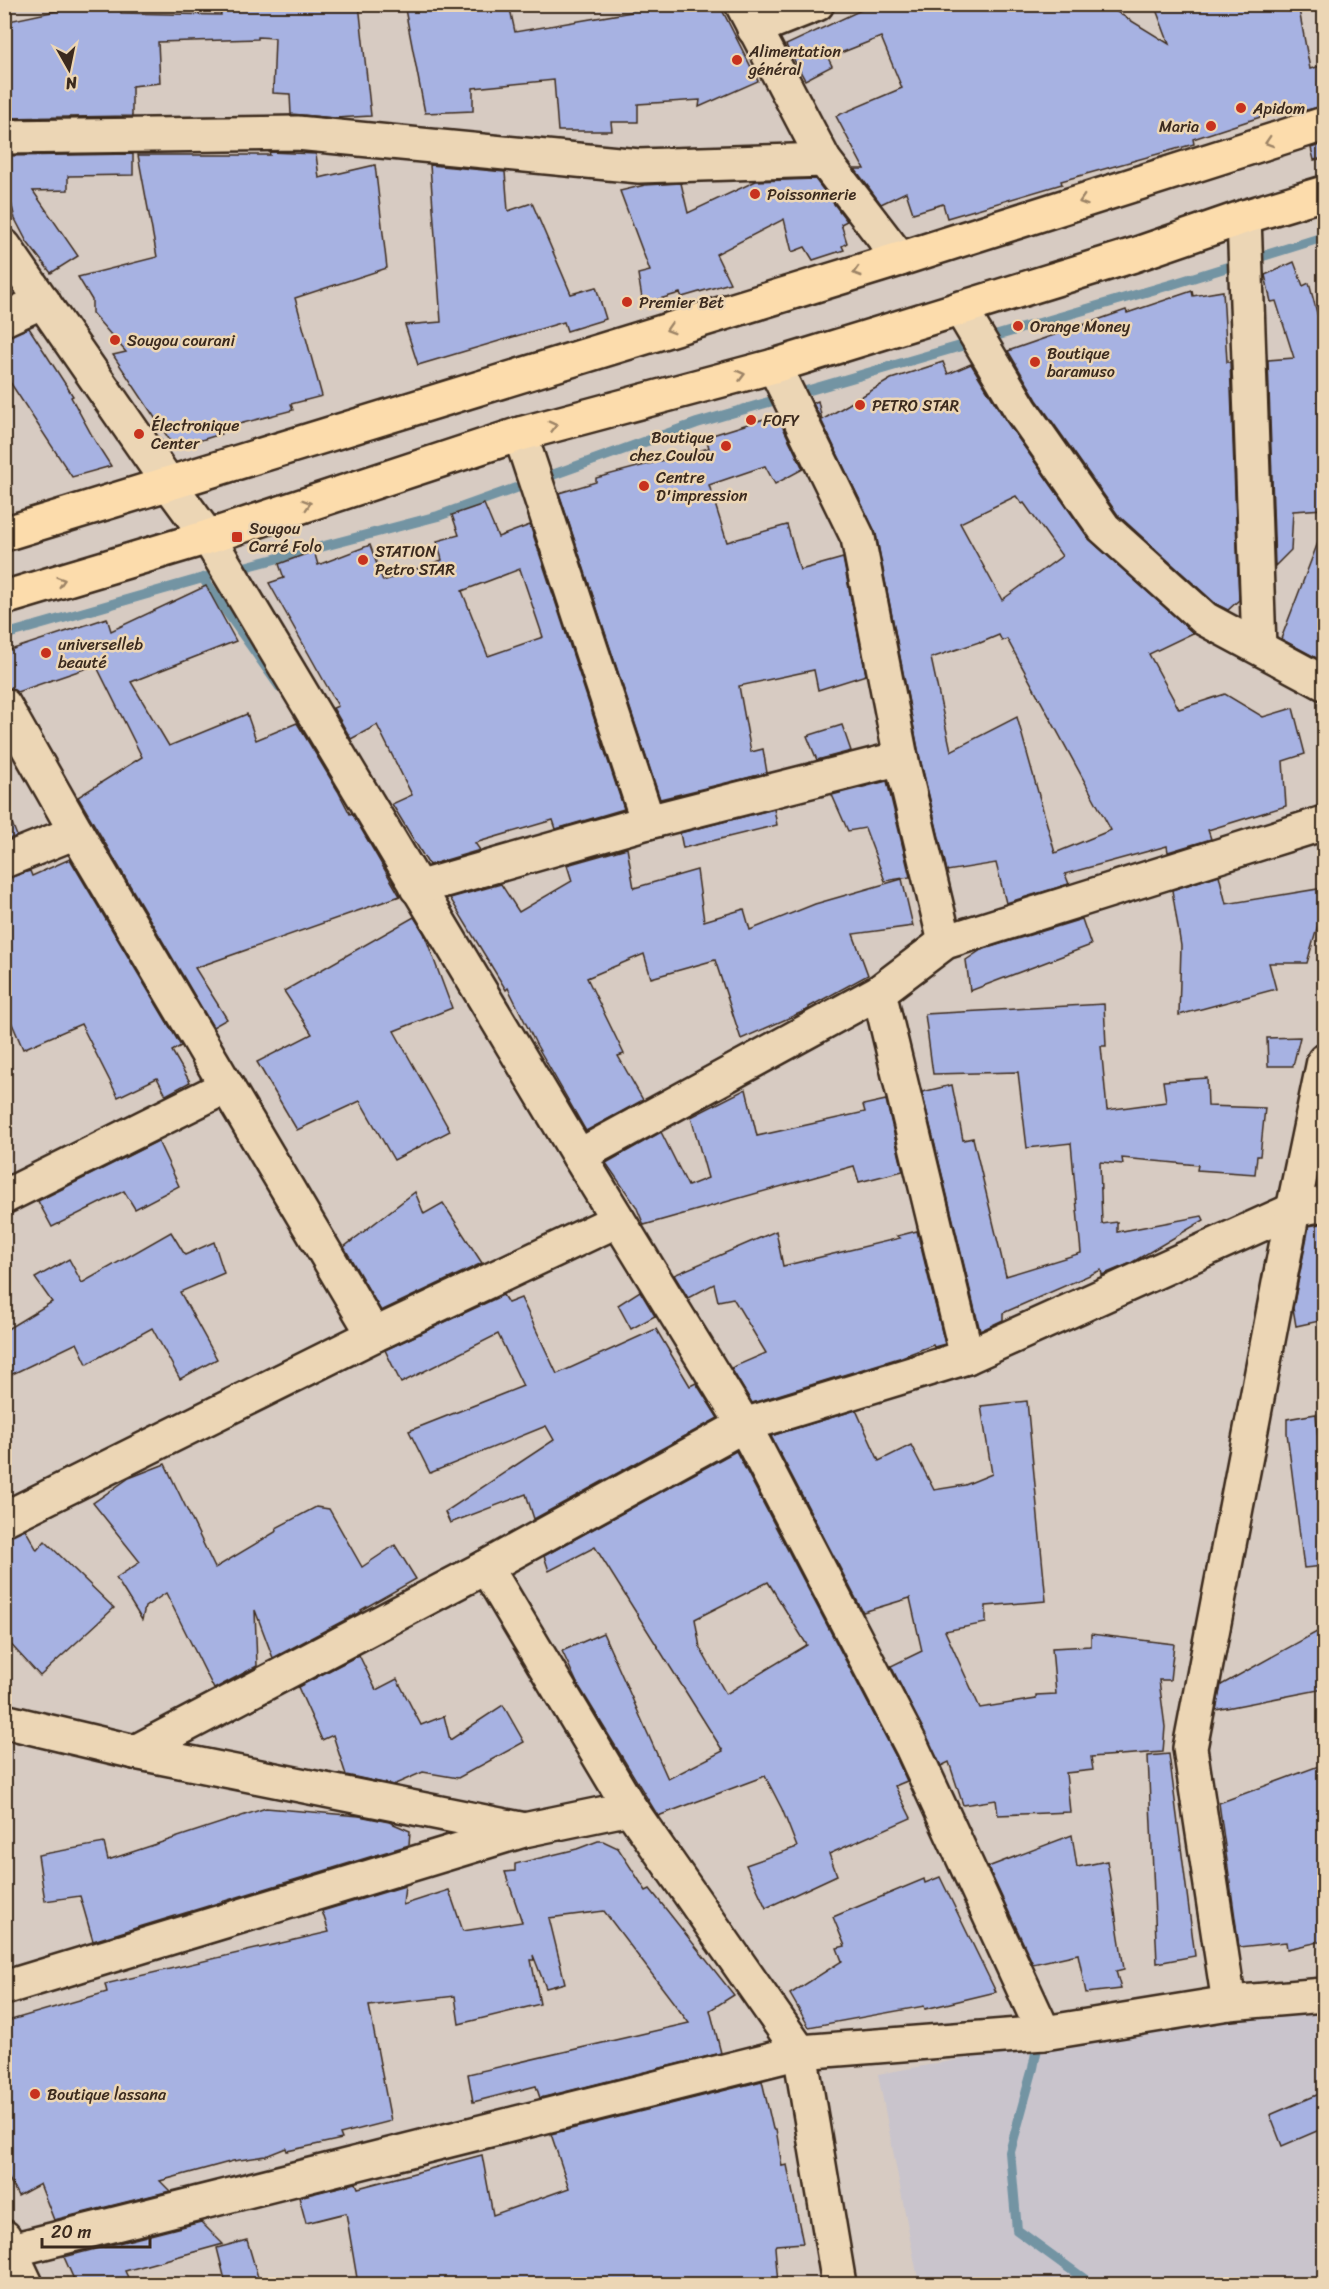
<svg xmlns="http://www.w3.org/2000/svg" width="1329" height="2289" viewBox="0 0 1329 2289" font-family="Sriracha,sans-serif">
<style>
.built{fill:#c9c4cc}
.lines{fill:none;stroke-linecap:round;stroke-linejoin:round}
.stream{stroke:#7394a3;stroke-width:10}
.building{fill:#a7b2e2;stroke:#3b2a1e;stroke-width:1.5;fill-rule:evenodd}
.minor-casing{stroke:#3b2a1e;stroke-width:38}
.tertiary-casing{stroke:#3b2a1e;stroke-width:38}
.primary-casing{stroke:#3b2a1e;stroke-width:38}
.minor{stroke:#ecd6b5;stroke-width:33}
.tertiary{stroke:#ecd6b5;stroke-width:33}
.primary{stroke:#fcdcac;stroke-width:33}
.oneway{stroke:#9c8365}
.poi-dot{fill:#c8321e;stroke:#ecd6b5;stroke-width:2}
.labels{text-anchor:middle;dominant-baseline:central;stroke-width:5;stroke-linejoin:round;paint-order:stroke}
.poi-label{font-size:16px;fill:#3b2a1e;stroke:#ecd6b5;text-anchor:start}
</style>
<rect width="100%" height="100%" fill="#d7cbc2"/>
<filter id="ink" filterUnits="userSpaceOnUse"><feTurbulence type="fractalNoise" baseFrequency=".0167" numOctaves="2"/><feDisplacementMap in="SourceGraphic" scale="12" xChannelSelector="R" yChannelSelector="G"/><feConvolveMatrix kernelMatrix="1 2 1 2 8 2 1 2 1" color-interpolation-filters="sRGB"/></filter>
<g filter="url(#ink)">
<g class="built">
<path d="M4 267 33 309 4 321Z"/>
<path d="M1324 1995V2284H919L878 2074Z"/>
</g>
<g class="lines">
<g class="stream">
<path d="M203 578 280 687"/>
<path d="M4 635 203 578 438 516 697 423 1173 284 1324 237"/>
<path d="M1039 2038 1033 2068 1010 2152 1017 2230 1091 2284"/>
</g>
</g>
<g class="building">
<path d="M89 4H119L121 13 221 15 220 4H359L371 116 335 118 291 114 290 94 273 93 275 38 258 37V39L158 42 160 83 132 86V116L4 118V22Z"/>
<path d="M404 4H509L515 32 631 12V8L661 4H719L758 81 699 107 700 100 638 104V122H611L612 131H558L554 80 473 88V111L425 113Z"/>
<path d="M874 4H1104L1169 44 1154 4H1298L1310 69 1324 65V106L1302 111 1300 104 1193 139 1194 144 1061 181 1062 184 947 218 943 204 913 213 906 192 881 204 855 169H864L836 116 902 88 881 37 828 58 832 66 805 80 786 45Z"/>
<path d="M1324 144V158L1314 160 1311 148Z"/>
<path d="M269 152 316 154 319 178 375 165 387 268 295 298 322 396 291 404 293 410 220 429 221 434 175 448 113 355 126 352 92 313V300L78 277 157 257 138 155H270Z"/>
<path d="M133 154V175L68 176V190L33 191 78 256 51 273 27 242 15 219 4 174V156Z"/>
<path d="M430 165 505 172 508 211 532 203 571 294 596 287 606 319 567 331 564 322 418 365 405 325 441 322Z"/>
<path d="M815 179 847 221 841 224 847 243 842 246 844 250 813 260 805 247 792 252 784 219 716 254 730 283 682 297 680 293 643 304 638 274 650 271 620 191 645 185 681 183 688 213 756 181Z"/>
<path d="M1294 262 1303 286 1309 283 1324 339V509L1293 511 1291 550 1275 566 1268 360 1294 358 1276 301 1271 302 1265 275Z"/>
<path d="M1192 291 1193 296 1223 291 1227 362H1230L1239 600 1228 610 1216 604 1118 515 1037 400 1008 351 1126 310 1127 313Z"/>
<path d="M29 328 73 396 71 397 95 441 111 466 72 477 4 373V337Z"/>
<path d="M943 362 948 374 971 364 1006 421 1089 539 1193 633 1149 654 1179 709 1225 694 1263 717 1293 708 1305 754 1283 761 1286 806 1208 830 1211 839 1168 852 1167 846 1065 874 1069 884 1006 903 996 863 947 871 919 754 876 534 813 403 818 401 822 420 891 379ZM1016 496 1022 504 1024 503 1062 556 1002 600 960 523ZM999 635 1002 641 1007 639 1111 830 1055 853 1017 717 951 751 931 658 979 642 980 643Z"/>
<path d="M777 415 803 469 775 484 765 466 709 485 727 542 787 525 800 570 843 558 866 675 818 690 814 670 739 686 751 752 763 749 767 773 660 799 559 493 596 482V478L709 448 706 437Z"/>
<path d="M484 504 498 537 530 525 624 809 556 829 553 820 475 843 480 850 429 865 392 804 412 795 377 725 351 739 333 708 338 706 269 583 284 578 279 564 314 551 318 565 370 545 383 581 442 560 437 541 459 535 452 515ZM520 569 543 637 488 656 462 591Z"/>
<path d="M1322 532 1324 533V662L1281 639Z"/>
<path d="M206 586 236 641 131 682 169 746 247 714 256 740 297 723 338 791 350 814 352 813 400 896 195 968 227 1019 213 1027 78 797 142 757 96 665 17 692 4 686V652L107 618 111 631Z"/>
<path d="M842 725 851 751 817 760 807 736Z"/>
<path d="M887 781 910 877 885 881 865 828 848 831 832 795Z"/>
<path d="M774 809 777 825 683 848 680 833Z"/>
<path d="M4 810H7L17 836 4 841Z"/>
<path d="M627 848 634 888 697 870 704 921 744 909 750 930 815 904 902 879 913 926 853 934 868 975 809 1007V1009L741 1039 715 960 651 978 644 954 587 978 624 1054 618 1056 643 1100 586 1131 536 1044 508 988 506 990 450 898 501 884 519 912 572 881 567 865Z"/>
<path d="M70 859 181 1046 172 1051 190 1082 166 1095 157 1078 118 1097 81 1024 23 1049 10 1019 4 1003V879L30 871 32 876Z"/>
<path d="M1219 875 1226 904 1324 888V904L1307 963H1269L1276 989 1179 1015 1181 946 1172 890Z"/>
<path d="M414 917 424 933 452 1008 394 1031 450 1131 394 1160 360 1101 297 1130 257 1062 312 1034 284 991Z"/>
<path d="M1082 919 1091 945 970 991 966 960 981 950Z"/>
<path d="M1104 1004 1106 1046H1101L1107 1110 1166 1102 1163 1081 1207 1078 1208 1106 1265 1108 1260 1156H1257L1255 1174 1197 1170 1198 1165 1122 1158 1123 1164 1100 1162 1102 1224 1117 1222V1232L1202 1216 1204 1220 1131 1263 1102 1275 1101 1270 1003 1313V1320L980 1331 922 1092 952 1085 963 1140 973 1138 1006 1276 1081 1253 1071 1143 1027 1148 1018 1072 933 1074 925 1014Z"/>
<path d="M1300 1037 1293 1066H1268L1267 1038Z"/>
<path d="M746 1089 757 1136 865 1112 863 1105 886 1100 903 1171 859 1182 854 1166 644 1225 636 1206 606 1163 661 1132 688 1186 708 1178 691 1117Z"/>
<path d="M158 1141 179 1186 135 1209 124 1191 52 1227 38 1201Z"/>
<path d="M415 1192 424 1214 443 1203 482 1263 381 1311 344 1247Z"/>
<path d="M1324 1223V1320L1296 1326 1293 1308 1309 1226Z"/>
<path d="M776 1231 783 1266 900 1238 897 1236 917 1231 945 1344 934 1347 933 1345 899 1358 752 1403 731 1368 766 1353 733 1298 718 1301 714 1284 688 1298 674 1275Z"/>
<path d="M171 1232 185 1255 214 1242 224 1273 180 1292 217 1359 180 1379 152 1328 87 1364 77 1343 4 1378V1331L52 1302 35 1278 69 1259 82 1283Z"/>
<path d="M640 1291 655 1316 631 1329 618 1305Z"/>
<path d="M503 1295 508 1303 521 1298 557 1374 656 1329 690 1386 696 1383 718 1418 534 1519 526 1494 450 1523 445 1512 554 1440 546 1426 430 1473 409 1431 523 1386 498 1334 401 1383 385 1350Z"/>
<path d="M1027 1401 1046 1601 986 1606V1623L945 1631 980 1708 1036 1699V1695L1056 1694 1052 1648 1091 1646V1634L1174 1644 1170 1680H1159L1165 1727 1163 1752 1091 1757 1093 1770 1066 1773 1070 1812 998 1815 996 1800 963 1805 949 1762 941 1766 891 1666 922 1651 910 1598 863 1612 771 1436 856 1410 879 1461 911 1445 934 1490 965 1485 992 1474 981 1406Z"/>
<path d="M1316 1414 1324 1519V1566L1304 1568 1287 1433V1419Z"/>
<path d="M736 1451 895 1755 907 1781 895 1786 911 1818 829 1854 837 1875 766 1908 746 1865 797 1847 782 1809 765 1776 658 1816 577 1683 562 1651 603 1633 668 1779 723 1751 595 1547 549 1571 544 1556ZM768 1582 807 1645 726 1694 700 1648 695 1619Z"/>
<path d="M165 1464 215 1568 277 1531 276 1528 316 1507 329 1509 362 1567 395 1545 416 1579 361 1610 362 1611 273 1658 255 1610 257 1666 214 1689 166 1593 145 1607 142 1620 116 1578 140 1562 93 1503 129 1478Z"/>
<path d="M25 1529 37 1550 45 1541 114 1608 40 1676 4 1637V1537Z"/>
<path d="M1324 1628V1689L1216 1710 1221 1685Z"/>
<path d="M359 1655 376 1690 397 1679 421 1725 444 1716 450 1740 503 1705 524 1742 458 1778 423 1772 393 1785 346 1775 333 1735 322 1740 298 1687Z"/>
<path d="M1169 1754 1195 1956 1157 1963 1148 1756Z"/>
<path d="M1324 1764V1941L1287 1949 1286 1942 1239 1947 1219 1803Z"/>
<path d="M266 1808 359 1816 389 1822 410 1831 409 1845 93 1941 80 1896 45 1901 38 1855 104 1843 108 1860Z"/>
<path d="M1072 1835 1077 1867 1107 1861 1124 1969 1116 1971 1121 1989 1086 1993 1078 1954 1033 1964 988 1867Z"/>
<path d="M598 1841H603L618 1848 646 1891 650 1889 734 1995 710 2010 721 2053 540 2098 536 2086 473 2102 468 2074 689 2023 604 1911 549 1918 565 1983 546 1988 533 1955 534 1960H531L540 2004 459 2024 455 1996 369 2006 391 2121 340 2134 342 2139 287 2151 286 2148 266 2156 233 2161 160 2181 170 2191 54 2220 40 2184 18 2196 4 2169V2022L107 1992 105 1984 329 1932 322 1911 405 1886 403 1905 449 1890 463 1931 522 1922 505 1872 515 1871V1864L577 1849Z"/>
<path d="M940 1877 996 1992 925 2009 924 2006 809 2027 790 1994 842 1961 837 1948 845 1946 833 1917 924 1879 925 1883Z"/>
<path d="M762 2081 773 2129H776L782 2166 787 2165 803 2243 776 2245 775 2247 778 2284H358L346 2213 306 2223 299 2197 356 2183 358 2188 482 2155 493 2215 569 2188 551 2134Z"/>
<path d="M1324 2092V2128L1282 2146 1270 2115Z"/>
<path d="M201 2222 223 2244 125 2271 131 2284H76L64 2257Z"/>
<path d="M247 2240 260 2284H226L217 2248Z"/>
</g>
<g class="lines">
<defs>
<g id="minor">
<path d="M742 4 824 160 900 259"/>
<path d="M754 29 817 4"/>
<path d="M4 137 297 133 639 166 824 160"/>
<path d="M1244 217 1259 647"/>
<path d="M4 246 169 484 208 537 579 1156 744 1425 912 1747 1044 2033"/>
<path d="M960 308 1021 410 1104 528 1205 619 1324 683"/>
<path d="M4 319 43 301"/>
<path d="M774 366 858 538 901 758 945 942"/>
<path d="M520 434 648 822"/>
<path d="M4 705 76 832 374 1335"/>
<path d="M4 861 76 832"/>
<path d="M417 888 648 822 901 758"/>
<path d="M879 992 967 1357"/>
<path d="M579 1156 879 992 945 942 1324 823"/>
<path d="M4 1197 227 1086"/>
<path d="M4 1519 374 1335 618 1220"/>
<path d="M486 1567 630 1808 800 2052 839 2284"/>
<path d="M4 1721 135 1752 520 1829"/>
<path d="M135 1752 486 1567 744 1425 967 1357 1293 1210 1324 1204"/>
<path d="M4 1988 524 1830 630 1808"/>
<path d="M1229 2003 1190 1748 1293 1210 1324 1061"/>
<path d="M4 2252 800 2052 1044 2033 1229 2003 1324 1995"/>
</g>
<path id="tertiary" d="M4 2237 26 2284"/>
<g id="primary">
<path d="M4 534 900 259 1324 124"/>
<path d="M4 598 208 537 520 434 774 366 1134 255 1244 217 1324 193"/>
</g>
</defs>
<use href="#minor" class="minor-casing"/>
<use href="#tertiary" class="tertiary-casing"/>
<use href="#primary" class="primary-casing"/>
<use href="#minor" class="minor"/>
<use href="#tertiary" class="tertiary"/>
<use href="#primary" class="primary"/>
</g>
<defs><path id="oneway-chevron" d="M-2-3.5L2.5 0L-2 3.5" fill="none" stroke-width="1.6" stroke-linecap="round" stroke-linejoin="round" transform="scale(1.5)"/></defs>
<g class="oneway">
<use href="#oneway-chevron" transform="translate(1269 142) rotate(162)"/>
<use href="#oneway-chevron" transform="translate(1083 201) rotate(162)"/>
<use href="#oneway-chevron" transform="translate(857 272) rotate(163)"/>
<use href="#oneway-chevron" transform="translate(670 329) rotate(163)"/>
<use href="#oneway-chevron" transform="translate(741 375) rotate(-15)"/>
<use href="#oneway-chevron" transform="translate(553 426) rotate(-15)"/>
<use href="#oneway-chevron" transform="translate(307 504) rotate(-18)"/>
<use href="#oneway-chevron" transform="translate(61 581) rotate(-17)"/>
</g>
</g>
<g class="poi-dot">
<circle cx="737" cy="60" r="6"/>
<circle cx="1241" cy="108" r="6"/>
<circle cx="1211" cy="126" r="6"/>
<circle cx="755" cy="194" r="6"/>
<circle cx="627" cy="302" r="6"/>
<circle cx="1018" cy="326" r="6"/>
<circle cx="115" cy="340" r="6"/>
<circle cx="1035" cy="362" r="6"/>
<circle cx="860" cy="405" r="6"/>
<circle cx="751" cy="420" r="6"/>
<circle cx="139" cy="434" r="6"/>
<circle cx="726" cy="446" r="6"/>
<circle cx="644" cy="486" r="6"/>
<rect x="231" y="531" width="12" height="12" rx="3"/>
<circle cx="363" cy="560" r="6"/>
<circle cx="46" cy="653" r="6"/>
<circle cx="35" cy="2094" r="6"/>
</g>
<g class="labels">
<g class="poi-label">
<text x="749" y="51">Alimentation<tspan x="749" dy="18">général</tspan></text>
<text x="1253" y="108">Apidom</text>
<text x="1199" y="126" text-anchor="end">Maria</text>
<text x="767" y="194">Poissonnerie</text>
<text x="639" y="302">Premier Bet</text>
<text x="1030" y="326">Orange Money</text>
<text x="127" y="340">Sougou courani</text>
<text x="1047" y="353">Boutique<tspan x="1047" dy="18">baramuso</tspan></text>
<text x="872" y="405">PETRO STAR</text>
<text x="763" y="420">FOFY</text>
<text x="151" y="425">Électronique<tspan x="151" dy="18">Center</tspan></text>
<text x="714" y="437" text-anchor="end">Boutique<tspan x="714" dy="18">chez Coulou</tspan></text>
<text x="656" y="477">Centre<tspan x="656" dy="18">D'impression</tspan></text>
<text x="249" y="528">Sougou<tspan x="249" dy="18">Carré Folo</tspan></text>
<text x="375" y="551">STATION<tspan x="375" dy="18">Petro STAR</tspan></text>
<text x="58" y="644">universelleb<tspan x="58" dy="18">beauté</tspan></text>
<text x="47" y="2094">Boutique lassana</text>
</g>
</g>
<rect width="1329" height="2289" fill="none" stroke="#ecd6b5" stroke-width="24"/>
<rect x="12" y="12" width="1305" height="2265" fill="none" stroke="#3b2a1e" stroke-width="2" filter="url(#ink)"/>
<g transform="translate(69 69) rotate(171)" stroke="#ecd6b5" stroke-width="4.5" paint-order="stroke">
<path d="M0-4.5L10 22L0 15L-10 22Z" fill="#3b2a1e"/>
<text y="-9" font-size="16" font-weight="bold" text-anchor="middle" fill="#3b2a1e">N</text>
</g>
<path d="M42 2238v9h108v-9" fill="none" stroke="#3b2a1e" stroke-width="3"/>
<text x="51" y="2238" font-size="18" fill="#3b2a1e" stroke="#ecd6b5" stroke-width="4.5" paint-order="stroke">20 m</text>
</svg>
